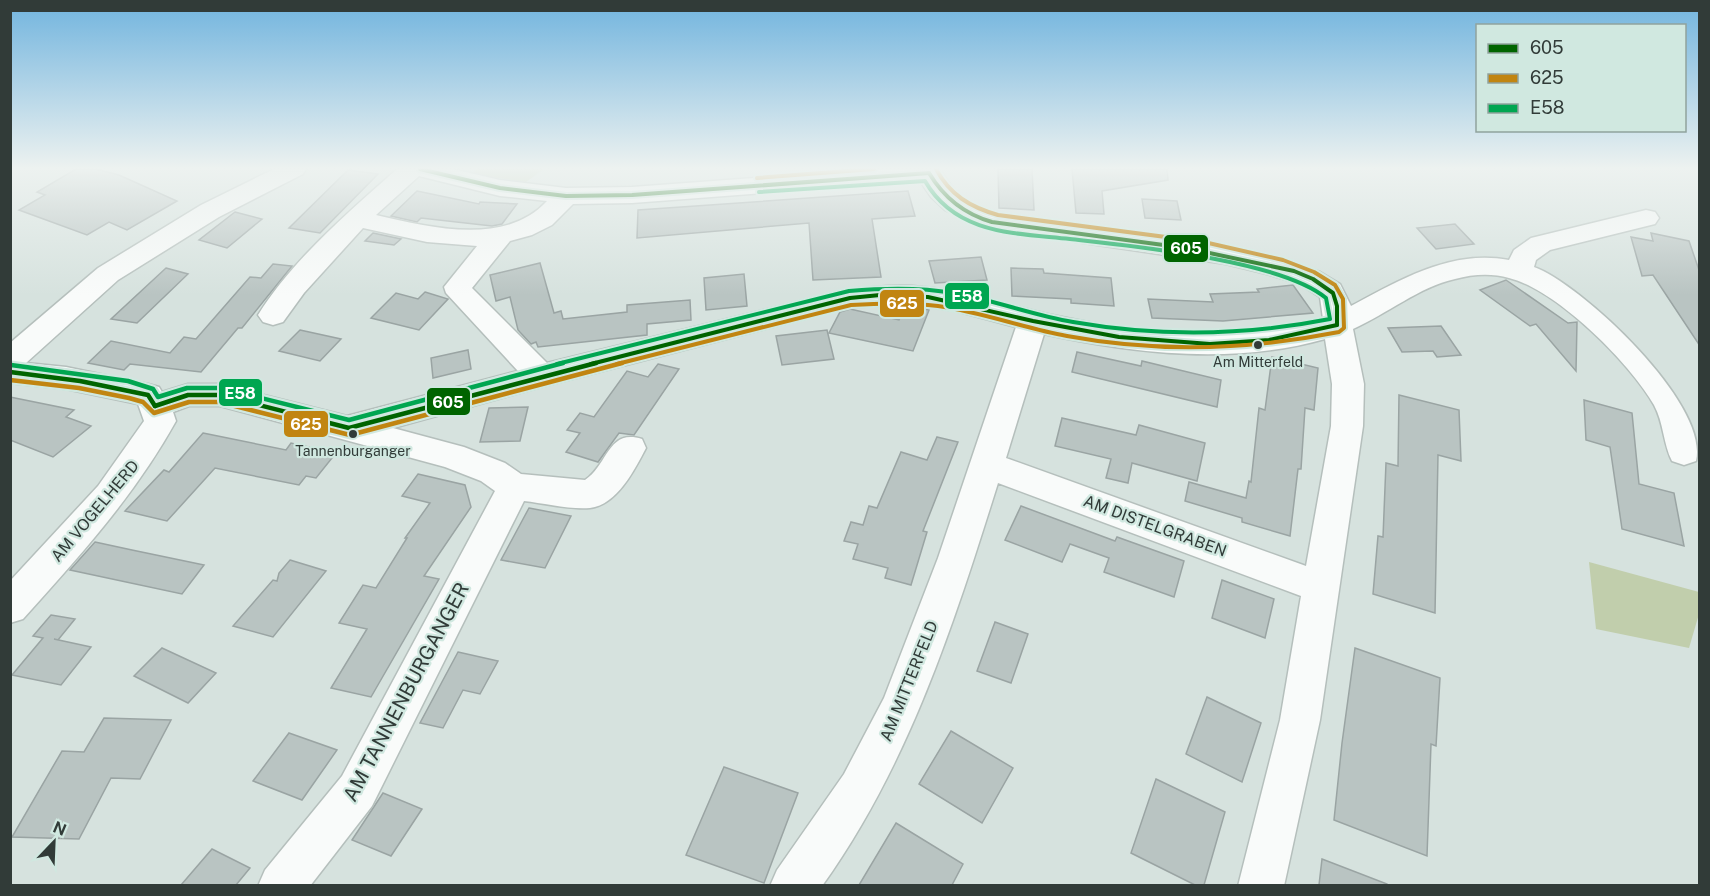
<svg xmlns="http://www.w3.org/2000/svg" width="1710" height="896" viewBox="0 0 1710 896" font-family="'Public Sans',sans-serif">
<style>
.green{fill:#c1ceac}
.building{fill:#b9c4c2;stroke:#9aa4a3;stroke-width:1.5}
.lines{fill:none;stroke-linecap:round;stroke-linejoin:round}
.minor-casing{stroke:#b5bfbc;stroke-width:3}
.minor{fill:#f9fbfa;fill-rule:evenodd}
.bus-1-far1-casing{stroke:#d0e8e0;stroke-width:8}
.bus-1-casing{stroke:#d0e8e0;stroke-width:9}
.bus-2-far1-casing{stroke:#d0e8e0;stroke-width:8}
.bus-2-casing{stroke:#d0e8e0;stroke-width:9}
.bus-3-far1-casing{stroke:#d0e8e0;stroke-width:8}
.bus-3-casing{stroke:#d0e8e0;stroke-width:9}
.bus-1-far1{stroke:#006400;stroke-width:4}
.bus-1{stroke:#006400;stroke-width:4.5}
.bus-2-far1{stroke:#c18511;stroke-width:4}
.bus-2{stroke:#c18511;stroke-width:4.5}
.bus-3-far1{stroke:#00a651;stroke-width:4}
.bus-3{stroke:#00a651;stroke-width:4.5}
.bus-dot{fill:#313b38;stroke:#d0e8e0;stroke-width:2}
.labels{text-anchor:middle;dominant-baseline:central;stroke-width:4.5;stroke-linejoin:round;paint-order:stroke}
.bus-label{font-size:14px;fill:#313b38;stroke:#d0e8e0}
.street-label{font-size:16px;fill:#313b38;stroke:#d0e8e0}
.near-street-label{font-size:20px;fill:#313b38;stroke:#d0e8e0}
.line-badge{stroke:#d0e8e0;stroke-width:2}
.badge-label{font-size:16px;text-anchor:middle;font-weight:bold;fill:#fff}
</style>
<rect width="100%" height="100%" fill="#d6e2de"/>
<g class="green">
<path d="M477 169H544L526 182 471 174Z"/>
<path d="M1589 562 1699 592V614L1689 648 1596 629Z"/>
</g>
<g class="building">
<path d="M76 169H96L119 175 177 201 127 230 109 222 87 235 19 210 45 195 37 192Z"/>
<path d="M998 169H1032L1034 210 999 208Z"/>
<path d="M1072 169H1167L1168 180 1102 191 1104 214 1076 213Z"/>
<path d="M348 170 378 174 320 233 289 228Z"/>
<path d="M417 191 479 204 480 202 517 204 502 224 492 226 421 218 417 222 391 216Z"/>
<path d="M908 191 915 216 872 219 881 277 813 280 809 223 637 238 638 210Z"/>
<path d="M1142 199 1177 201 1181 220 1145 218Z"/>
<path d="M235 212 262 219 227 248 199 240Z"/>
<path d="M1455 224 1474 244 1436 249 1417 228Z"/>
<path d="M373 233 401 239 394 245 365 241Z"/>
<path d="M1651 233 1689 241 1700 273V346L1653 275 1642 276 1631 237 1653 241Z"/>
<path d="M981 257 987 280 935 283 929 261Z"/>
<path d="M540 263 554 313 561 311 563 319 627 312V305L690 300 691 320 647 324V335L538 347 536 342 531 344 518 330 510 297 496 301 490 275Z"/>
<path d="M273 264 292 266 242 328H238L201 372 130 364 124 370 88 363 111 341 170 353 184 337 196 339 250 277 261 278Z"/>
<path d="M166 268 188 274 137 323 111 319Z"/>
<path d="M1011 268 1043 269 1044 273 1111 278 1114 306 1071 303V299L1012 296Z"/>
<path d="M744 274 747 306 706 310 704 278Z"/>
<path d="M1506 280 1568 323 1577 322 1576 371 1536 324 1530 326 1480 290Z"/>
<path d="M1293 285 1313 313 1223 321 1152 318 1148 299 1213 302 1210 294 1259 292 1257 289Z"/>
<path d="M425 292 448 299 419 330 371 318 396 293 418 299Z"/>
<path d="M916 307 929 310 913 351 829 333 840 312 850 309 899 320 904 308Z"/>
<path d="M1441 326 1461 355 1437 357 1433 351 1402 352 1388 328Z"/>
<path d="M300 330 341 339 320 361 279 351Z"/>
<path d="M827 330 834 359 782 365 776 336Z"/>
<path d="M468 350 471 369 433 378 431 358Z"/>
<path d="M1077 352 1141 366 1142 361 1221 380 1217 407 1072 372Z"/>
<path d="M1272 357 1318 368 1314 410 1305 408 1301 469H1298L1290 536 1242 522V518L1185 501 1189 482 1246 498 1249 481 1251 482 1259 408 1265 410Z"/>
<path d="M658 364 679 369 634 435 619 433 598 462 566 452 580 433 567 430 580 413 594 417 627 371 648 377Z"/>
<path d="M1399 395 1459 410 1461 461 1438 455 1435 613 1373 594 1378 536 1383 537 1386 463 1398 466Z"/>
<path d="M10 397 74 410 66 417 91 426 53 457 10 440Z"/>
<path d="M1584 400 1632 413 1639 484 1674 493 1684 546 1622 529 1610 447 1586 440Z"/>
<path d="M528 407 520 441 480 442 489 408Z"/>
<path d="M1062 418 1136 435 1139 425 1205 443 1197 481 1132 463 1128 483 1106 478 1111 459 1055 446Z"/>
<path d="M203 433 286 450 291 443 336 453 316 478 306 476 299 485 215 468 167 521 125 511 164 470 169 472Z"/>
<path d="M937 437 958 442 923 531 927 532 911 585 885 578 888 568 853 559 858 544 844 541 851 522 863 525 869 506 877 508 901 452 927 460Z"/>
<path d="M418 474 465 485 471 507 424 576 439 579 371 697 331 688 367 629 339 623 363 585 376 588 407 538H405L430 503 402 496Z"/>
<path d="M1021 506 1115 541 1117 537 1184 561 1174 597 1104 572 1109 558 1070 544 1062 562 1005 540Z"/>
<path d="M529 508 571 516 545 568 501 560Z"/>
<path d="M95 542 132 550 204 565 182 594 70 570Z"/>
<path d="M290 560 326 571 273 637 233 626 273 580 277 581 279 573Z"/>
<path d="M1222 580 1274 599 1265 638 1212 618Z"/>
<path d="M51 615 75 619 58 640 54 639 91 647 61 685 12 675 43 638 33 636Z"/>
<path d="M995 622 1028 634 1011 683 977 671Z"/>
<path d="M162 648 216 673 188 703 134 676Z"/>
<path d="M1355 648 1440 678 1436 746 1431 744 1427 856 1334 820 1342 743Z"/>
<path d="M458 652 498 661 480 694 463 690 443 728 420 723Z"/>
<path d="M1207 697 1261 723 1242 782 1186 754Z"/>
<path d="M104 718 171 720 140 779 111 778 79 839 12 837 62 751 84 752Z"/>
<path d="M951 731 1013 768 982 823 919 784Z"/>
<path d="M289 733 337 750 302 800 253 781Z"/>
<path d="M724 767 798 793 764 883 686 855Z"/>
<path d="M1156 779 1225 812 1204 885H1195L1131 853Z"/>
<path d="M383 793 422 809 391 856 352 840Z"/>
<path d="M896 823 963 864 952 885H859Z"/>
<path d="M212 849 250 868 236 885H181Z"/>
<path d="M1322 859 1387 884V885H1319Z"/>
</g>
<g class="lines">
<defs>
<path id="minor" d="M274 169H306L303 174 219 217 118 280 26 363 66 367 148 384 159 387 162 392 188 384H220L347 416 518 371 446 293 444 287 477 246 427 242 363 228 304 293 283 322 273 325 263 322 258 315C292 260 349 212 397 169H453L500 180 566 188 632 187 877 169H939C957 196 965 203 996 214L1172 237 1273 257 1320 272 1340 284 1351 306C1400 280 1451 249 1509 260L1514 250 1531 238 1646 210 1655 212 1659 218 1655 224 1550 250 1536 260 1534 267C1581 284 1710 404 1696 461L1684 465 1672 461C1663 444 1664 423 1654 405 1630 363 1557 290 1509 278 1492 273 1473 274 1455 279 1419 287 1387 314 1353 329L1364 384 1363 426 1320 720 1284 886H1238L1280 720 1301 596 998 483C954 623 909 765 822 886H770L777 870 844 774 884 698 938 558 1016 327 956 311 920 305 850 307 541 387 393 428 464 447 505 463 521 474 585 480C608 465 608 428 642 439L646 448C635 469 617 505 590 508 571 510 543 503 524 501L372 806 310 886H258L265 870 342 776 495 491 481 481 445 467 220 406H189L173 412 176 421C135 495 80 556 23 619L10 623V581L98 486 144 421 138 404 66 389 10 383V343L98 268 201 205ZM419 176 500 196 547 201C505 247 429 227 376 215ZM920 181 931 197 945 210 983 228 1226 264 1267 274 1300 284 1320 297 1323 319C1237 346 1138 333 1052 315 1009 306 967 291 923 287 899 284 874 287 850 289L547 363 472 288 510 241 532 235 552 225 573 204 632 203ZM1044 334C1136 354 1233 365 1325 339L1332 384 1331 426 1306 566 1006 458Z"/>
</defs>
<use href="#minor" class="minor-casing"/>
<use href="#minor" class="minor"/>
<defs>
<g id="bus-1-far1">
<path d="M420 169 500 188 566 196 632 195 929 173"/>
<path d="M929 173C944 198 964 214 992 222L1186 248 1294 271 1313 279 1333 293 1337 306V325"/>
<path d="M591 364 850 298 880 295 928 297 1033 321 1119 337 1210 344 1269 340 1337 325"/>
</g>
<g id="bus-1">
<path d="M10 372 80 381 148 395 155 406"/>
<path d="M155 406 188 395H220L349 428 596 363"/>
</g>
<g id="bus-2-far1">
<path d="M757 178 874 169"/>
<path d="M617 364 851 305C880 303 909 302 938 306 982 312 1023 328 1067 336 1158 353 1248 350 1339 332L1344 328 1343 299 1335 285 1314 272 1283 260 1204 242 998 215C970 207 950 195 936 169"/>
</g>
<path id="bus-2" d="M10 380 79 388 129 398 143 402 154 413 189 402H219L350 435 622 363"/>
<path id="bus-3-far1" d="M557 364 849 291C884 288 919 287 953 293 994 300 1032 315 1073 322 1159 337 1244 336 1330 319L1326 298C1280 260 1132 246 1070 239 1016 233 956 235 925 181L759 192"/>
<path id="bus-3" d="M11 365 128 381 153 389 158 397 187 388H221L349 420 563 363"/>
</defs>
<use href="#bus-1-far1" class="bus-1-far1-casing"/>
<use href="#bus-1" class="bus-1-casing"/>
<use href="#bus-2-far1" class="bus-2-far1-casing"/>
<use href="#bus-2" class="bus-2-casing"/>
<use href="#bus-3-far1" class="bus-3-far1-casing"/>
<use href="#bus-3" class="bus-3-casing"/>
<use href="#bus-1-far1" class="bus-1-far1"/>
<use href="#bus-1" class="bus-1"/>
<use href="#bus-2-far1" class="bus-2-far1"/>
<use href="#bus-2" class="bus-2"/>
<use href="#bus-3-far1" class="bus-3-far1"/>
<use href="#bus-3" class="bus-3"/>
</g>
<linearGradient id="sky" x2="0" y2="1"><stop stop-color="#71b4de"/><stop offset="0.57" stop-color="#edf2f0"/><stop offset="1" stop-color="#edf2f0" stop-opacity="0"/></linearGradient>
<rect width="1710" height="295" fill="url(#sky)"/>
<g class="bus-dot">
<circle cx="1258" cy="345" r="5"/>
<circle cx="353" cy="434" r="5"/>
</g>
<g class="labels">
<g class="bus-label">
<text x="1258" y="362">Am Mitterfeld</text>
<text x="353" y="451">Tannenburganger</text>
</g>
<g class="street-label">
<text transform="translate(95 511) rotate(-50)">AM VOGELHERD</text>
<text transform="translate(1155 526) rotate(20)">AM DISTELGRABEN</text>
<text transform="translate(909 681) rotate(-68)">AM MITTERFELD</text>
</g>
<g class="near-street-label">
<text transform="translate(406 692) rotate(-62)">AM TANNENBURGANGER</text>
</g>
</g>
<g class="line-badge">
<rect x="1163" y="234" width="46" height="29" rx="6" fill="#006400"/>
<rect x="944" y="282" width="46" height="28" rx="6" fill="#00a651"/>
<rect x="879" y="289" width="46" height="29" rx="6" fill="#c18511"/>
<rect x="218" y="378" width="45" height="29" rx="6" fill="#00a651"/>
<rect x="426" y="387" width="45" height="29" rx="6" fill="#006400"/>
<rect x="283" y="410" width="46" height="28" rx="6" fill="#c18511"/>
</g>
<g class="badge-label">
<text x="1186" y="254">605</text>
<text x="967" y="302">E58</text>
<text x="902" y="309">625</text>
<text x="240" y="399">E58</text>
<text x="448" y="408">605</text>
<text x="306" y="430">625</text>
</g>
<rect width="1710" height="896" fill="none" stroke="#313b38" stroke-width="24"/>
<rect x="1476" y="24" width="210" height="108" fill="#d0e8e0" stroke="#90a39d" stroke-width="1.5"/>
<rect x="1488" y="44" width="30" height="9" fill="#006400" stroke="#90a39d" stroke-width="1.5"/>
<text x="1530" y="54" font-size="18" fill="#313b38">605</text>
<rect x="1488" y="74" width="30" height="9" fill="#c18511" stroke="#90a39d" stroke-width="1.5"/>
<text x="1530" y="84" font-size="18" fill="#313b38">625</text>
<rect x="1488" y="104" width="30" height="9" fill="#00a651" stroke="#90a39d" stroke-width="1.5"/>
<text x="1530" y="114" font-size="18" fill="#313b38">E58</text>
<g transform="translate(54 842) rotate(23)" stroke="#d0e8e0" stroke-width="4.5" paint-order="stroke">
<path d="M0-4.5L10 22L0 15L-10 22Z" fill="#313b38"/>
<text y="-9" font-size="16" font-weight="bold" text-anchor="middle" fill="#313b38">N</text>
</g>
</svg>
